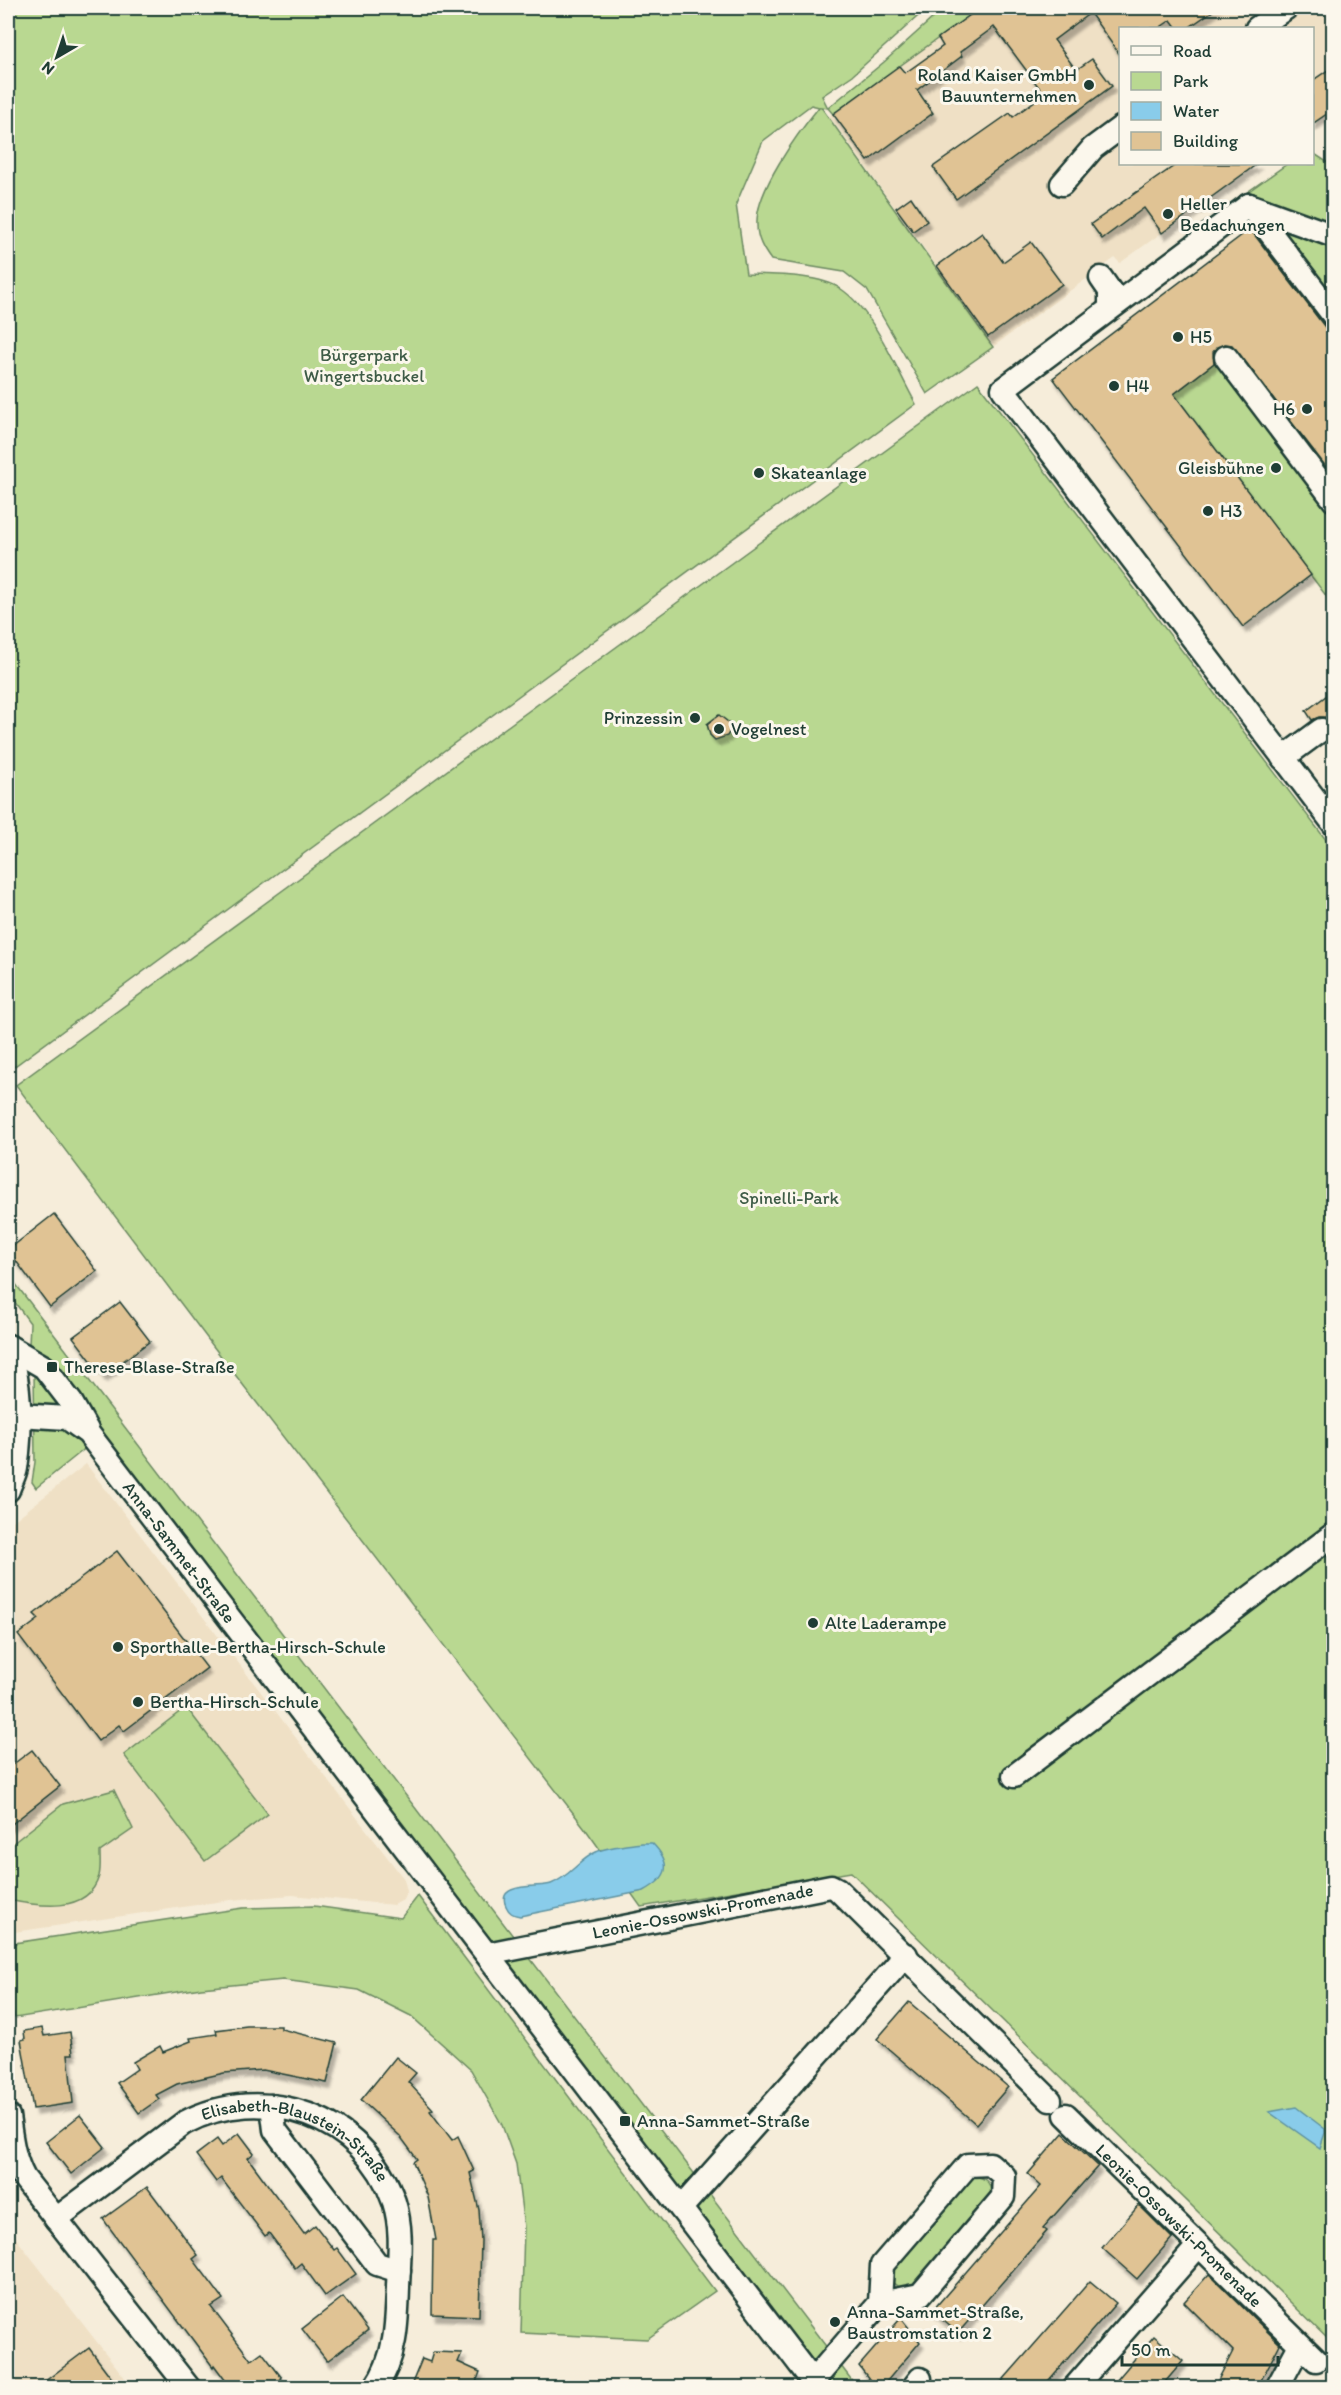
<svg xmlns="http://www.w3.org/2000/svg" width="1341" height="2395" viewBox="0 0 1341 2395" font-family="Itim,sans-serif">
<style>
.built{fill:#efe0c5}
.green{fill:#b9d891;stroke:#6c8a62;stroke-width:1.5}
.water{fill:#89ccea;stroke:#5f93a1;stroke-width:1.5}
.building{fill:#e0c394;stroke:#1f3d34;stroke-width:1.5;filter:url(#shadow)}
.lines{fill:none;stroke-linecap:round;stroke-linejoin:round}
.minor-casing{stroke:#1f3d34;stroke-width:27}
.minor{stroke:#fbf7ec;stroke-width:22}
.poi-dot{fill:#1f3d34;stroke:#fbf7ec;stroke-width:2}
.labels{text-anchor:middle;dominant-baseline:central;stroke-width:6;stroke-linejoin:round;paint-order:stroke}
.poi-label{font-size:18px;fill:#1f3d34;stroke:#fbf7ec;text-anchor:start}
.park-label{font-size:18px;fill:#3e5c47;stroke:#fbf7ec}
.street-label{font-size:18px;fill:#1f3d34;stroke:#fbf7ec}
</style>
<defs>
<filter id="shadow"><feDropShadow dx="3.5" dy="6" stdDeviation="1.5" flood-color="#0004"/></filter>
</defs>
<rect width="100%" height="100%" fill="#f6edda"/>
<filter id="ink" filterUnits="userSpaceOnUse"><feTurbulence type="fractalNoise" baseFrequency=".0167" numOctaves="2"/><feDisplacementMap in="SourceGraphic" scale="12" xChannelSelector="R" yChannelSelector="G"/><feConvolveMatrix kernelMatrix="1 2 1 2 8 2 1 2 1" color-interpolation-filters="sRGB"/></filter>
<g filter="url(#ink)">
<g class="built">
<path d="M980 8H1333V109L1313 124 1312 28H1120V164H1257L1120 263 1115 258 994 346 829 116Z"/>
<path d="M86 1464 404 1879 407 1891 403 1900 394 1905 292 1895 230 1900 8 1933V1525Z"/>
<path d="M8 2228 132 2387H8Z"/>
</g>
<g class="green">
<path d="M8 8H927L853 75 822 96 828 108 884 62 944 8H980L833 114 828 108 821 107 993 347 927 394 867 290 844 272 771 260C763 249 757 239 757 225 755 191 798 133 819 107L811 105 763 141 736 204 746 274C772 275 819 274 841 289 873 310 897 370 916 404L8 1071Z"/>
<path d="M1313 153 1333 166V339L1232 203 1287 164H1312Z"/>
<path d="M1234 348 1333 479V605L1174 394Z"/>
<path d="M978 383 1333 849V2344L851 1872 641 1907 584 1827 213 1346 16 1085Z"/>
<path d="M8 1274 857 2387H831L102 1435 36 1488 32 1482 35 1462 34 1370 29 1345 30 1323 8 1293Z"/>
<path d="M186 1707 268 1814 205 1861 124 1755Z"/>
<path d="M114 1790 133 1829 100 1852C100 1860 101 1868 99 1876 88 1915 37 1906 8 1900V1847L63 1804Z"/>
<path d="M418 1896 715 2291 647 2339 521 2333 524 2227 516 2164 502 2125 471 2070 411 2016 359 1990 283 1980 201 1988 15 2018 8 1994V1944L243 1908 314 1906 401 1918Z"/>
<path d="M973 2176C988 2178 992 2184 991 2199L916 2286 902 2289 891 2282V2264Z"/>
</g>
<g class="water">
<path d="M642 1843H652C672 1863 670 1877 644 1891L520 1916C513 1915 509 1913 506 1906 495 1882 540 1888 551 1884 568 1878 580 1859 596 1852 609 1846 628 1845 642 1843Z"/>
<path d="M1296 2107 1325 2129V2133L1320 2148 1269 2112Z"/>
</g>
<g class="building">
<path d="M980 8H1217L1188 28H1177L1171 20 1159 28H1120V55L1090 13 1054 40 1076 70 1092 59 1112 86 956 199 933 167 1010 113 1013 117 1044 94 994 27 960 52 962 56 917 90 933 113 868 161 833 114 899 66 905 73 943 46 938 38Z"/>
<path d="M1334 66V109L1312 124V81Z"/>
<path d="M1177 164H1257L1162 233 1144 208 1102 239 1091 224Z"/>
<path d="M911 197 927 221 913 231 896 208Z"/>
<path d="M1250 229 1334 339V477L1232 345 1225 344 1217 347 1213 352 1214 363 1174 394 1311 575 1243 627 1053 378Z"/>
<path d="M982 233 1003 262 1031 242 1062 284 988 337 937 266Z"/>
<path d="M1334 690V726L1326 717H1319L1312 720 1306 711Z"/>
<path d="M719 715 728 722 731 729 727 736 715 740 710 735 707 724Z"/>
<path d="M54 1214 97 1271 50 1307 8 1250Z"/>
<path d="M120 1302 150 1341 103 1376 73 1337Z"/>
<path d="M117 1551 207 1668 124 1731 119 1725 98 1741 18 1635 39 1619 34 1614Z"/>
<path d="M32 1750 60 1786 8 1827V1768Z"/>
<path d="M909 2002 1008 2087 976 2124 877 2039Z"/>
<path d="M247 2026H281V2029L337 2043 327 2083 263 2070 224 2073 177 2084 156 2095 159 2099 139 2113 117 2083 137 2069 133 2062 160 2046 163 2052 191 2041 190 2038 217 2034 216 2030Z"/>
<path d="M42 2028 44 2036 70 2032 73 2054H68L73 2103 33 2109 21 2040 25 2039 24 2031Z"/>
<path d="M396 2057 416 2073 408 2082 433 2109 430 2111 452 2140 458 2136 474 2171 470 2173 479 2210 481 2240 479 2316 432 2314 433 2240H436L428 2197 413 2162 417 2159 400 2136 361 2100Z"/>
<path d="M80 2115 105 2147 71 2174 46 2142Z"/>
<path d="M239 2133 254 2153 248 2158 304 2234 315 2225 334 2250 337 2248 356 2274 325 2296 301 2263 295 2268 269 2233 265 2236 221 2178 216 2182 196 2155 217 2139 222 2146Z"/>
<path d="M1063 2133 1098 2166 1043 2228 1047 2231 958 2333 932 2311 1041 2186 1028 2174Z"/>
<path d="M147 2187 198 2255 193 2259 223 2299 211 2307 251 2360 262 2352 282 2378 270 2388H231L214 2365 213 2367 103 2219Z"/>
<path d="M1139 2205 1172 2238 1137 2279 1102 2248Z"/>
<path d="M1209 2274 1280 2344 1257 2388H1214L1233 2351 1184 2302Z"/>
<path d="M1090 2281 1116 2303 1042 2388H996Z"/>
<path d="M343 2297 368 2330 327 2361 302 2329Z"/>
<path d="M901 2318 920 2342 881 2388H876L859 2366Z"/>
<path d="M1154 2336 1183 2361 1160 2388H1110Z"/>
<path d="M89 2348 119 2388H36Z"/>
<path d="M433 2352 462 2353 458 2362 480 2372 474 2388H410L422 2359 430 2362Z"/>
</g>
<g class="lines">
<defs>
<g id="minor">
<path d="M1257 28 1286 8"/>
<path d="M1062 184 1093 148 1120 128"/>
<path d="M1249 205 1003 389 1334 824"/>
<path d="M1249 205 1334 316"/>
<path d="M1249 205 1334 236"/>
<path d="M1101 278 1110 291V308"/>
<path d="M1226 357 1334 500"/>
<path d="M1283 758 1321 730"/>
<path d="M8 1346C21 1381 22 1430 16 1468 15 1475 10 1483 8 1490"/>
<path d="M8 1346 44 1367 71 1402 87 1430"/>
<path id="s1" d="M18 1415 67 1418 88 1433 818 2388"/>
<path d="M1014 1776 1334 1534"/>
<path id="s2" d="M487 1954 831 1886 837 1889 1050 2100"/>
<path d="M272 2106 275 2130 377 2264 399 2271"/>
<path id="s3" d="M1066 2115 1316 2360"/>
<path d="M8 2116C11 2137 13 2158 24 2178L189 2388"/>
<path d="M681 2208 906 1955"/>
<path id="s4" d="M56 2219 184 2123C263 2081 365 2116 394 2202 403 2230 399 2259 398 2287 397 2323 396 2358 375 2388"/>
<path d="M813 2381 880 2303 882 2265 968 2165 990 2164 1004 2176 1003 2197 920 2295 880 2303"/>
<path d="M913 2388 920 2379"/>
<path d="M1074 2388 1199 2245"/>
<path d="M1277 2388 1300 2345"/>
</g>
</defs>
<use href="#minor" class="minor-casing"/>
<use href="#minor" class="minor"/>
</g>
</g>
<g class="poi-dot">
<circle cx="1089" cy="85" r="6"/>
<circle cx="1168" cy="214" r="6"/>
<circle cx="1178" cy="337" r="6"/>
<circle cx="1114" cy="386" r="6"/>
<circle cx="1307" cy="409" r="6"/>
<circle cx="1276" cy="468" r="6"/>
<circle cx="759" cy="473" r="6"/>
<circle cx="1208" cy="511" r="6"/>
<circle cx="695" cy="718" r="6"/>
<circle cx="719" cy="729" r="6"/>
<rect x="46" y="1361" width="12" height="12" rx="3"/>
<circle cx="813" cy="1623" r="6"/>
<circle cx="118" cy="1647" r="6"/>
<circle cx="138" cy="1702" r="6"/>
<rect x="619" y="2115" width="12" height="12" rx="3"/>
<circle cx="835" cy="2322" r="6"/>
</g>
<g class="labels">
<g class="poi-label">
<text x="1077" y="75" text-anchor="end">Roland Kaiser GmbH<tspan x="1077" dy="21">Bauunternehmen</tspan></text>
<text x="1180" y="204">Heller<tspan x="1180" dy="21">Bedachungen</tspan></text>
<text x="1190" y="337">H5</text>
<text x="1126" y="386">H4</text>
<text x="1295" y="409" text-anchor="end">H6</text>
<text x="1264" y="468" text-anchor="end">Gleisbühne</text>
<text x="771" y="473">Skateanlage</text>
<text x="1220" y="511">H3</text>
<text x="683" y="718" text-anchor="end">Prinzessin</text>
<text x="731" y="729">Vogelnest</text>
<text x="64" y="1367">Therese-Blase-Straße</text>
<text x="825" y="1623">Alte Laderampe</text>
<text x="130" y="1647">Sporthalle-Bertha-Hirsch-Schule</text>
<text x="150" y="1702">Bertha-Hirsch-Schule</text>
<text x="637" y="2121">Anna-Sammet-Straße</text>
<text x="847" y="2312">Anna-Sammet-Straße,<tspan x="847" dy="21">Baustromstation 2</tspan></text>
</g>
<g class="park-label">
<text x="364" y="355">Bürgerpark<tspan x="364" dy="21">Wingertsbuckel</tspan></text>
<text x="789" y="1198">Spinelli-Park</text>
</g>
<g class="street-label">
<text stroke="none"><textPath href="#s1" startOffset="225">Anna-Sammet-Straße</textPath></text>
<text stroke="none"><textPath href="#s2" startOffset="220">Leonie-Ossowski-Promenade</textPath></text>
<text stroke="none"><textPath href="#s4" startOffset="285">Elisabeth-Blaustein-Straße</textPath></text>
<text stroke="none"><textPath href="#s3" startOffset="158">Leonie-Ossowski-Promenade</textPath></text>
</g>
</g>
<rect width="1341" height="2395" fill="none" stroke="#fbf7ec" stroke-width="30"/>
<rect x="15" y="15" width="1311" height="2365" fill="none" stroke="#1f3d34" stroke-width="2" filter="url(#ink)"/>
<rect x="1119" y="27" width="195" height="138" fill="#fbf7ec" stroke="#a3ada2" stroke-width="1.5"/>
<rect x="1131" y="46" width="30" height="9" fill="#fbf7ec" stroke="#a3ada2" stroke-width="1.5"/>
<text x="1173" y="57" font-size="18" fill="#1f3d34">Road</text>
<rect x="1131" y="72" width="30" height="18" fill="#b9d891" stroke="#a3ada2" stroke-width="1.5"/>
<text x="1173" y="87" font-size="18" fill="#1f3d34">Park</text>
<rect x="1131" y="102" width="30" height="18" fill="#89ccea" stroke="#a3ada2" stroke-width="1.5"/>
<text x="1173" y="117" font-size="18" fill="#1f3d34">Water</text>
<rect x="1131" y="132" width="30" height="18" fill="#e0c394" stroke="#a3ada2" stroke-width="1.5"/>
<text x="1173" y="147" font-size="18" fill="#1f3d34">Building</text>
<g transform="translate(57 57) rotate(219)" stroke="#fbf7ec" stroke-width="4.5" paint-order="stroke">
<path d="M0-4.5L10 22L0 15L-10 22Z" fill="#1f3d34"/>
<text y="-9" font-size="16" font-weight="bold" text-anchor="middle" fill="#1f3d34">N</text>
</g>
<path d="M1122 2356v9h156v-9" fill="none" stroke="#1f3d34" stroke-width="3"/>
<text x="1131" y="2356" font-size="18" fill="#1f3d34" stroke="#fbf7ec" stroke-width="4.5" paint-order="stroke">50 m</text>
</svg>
